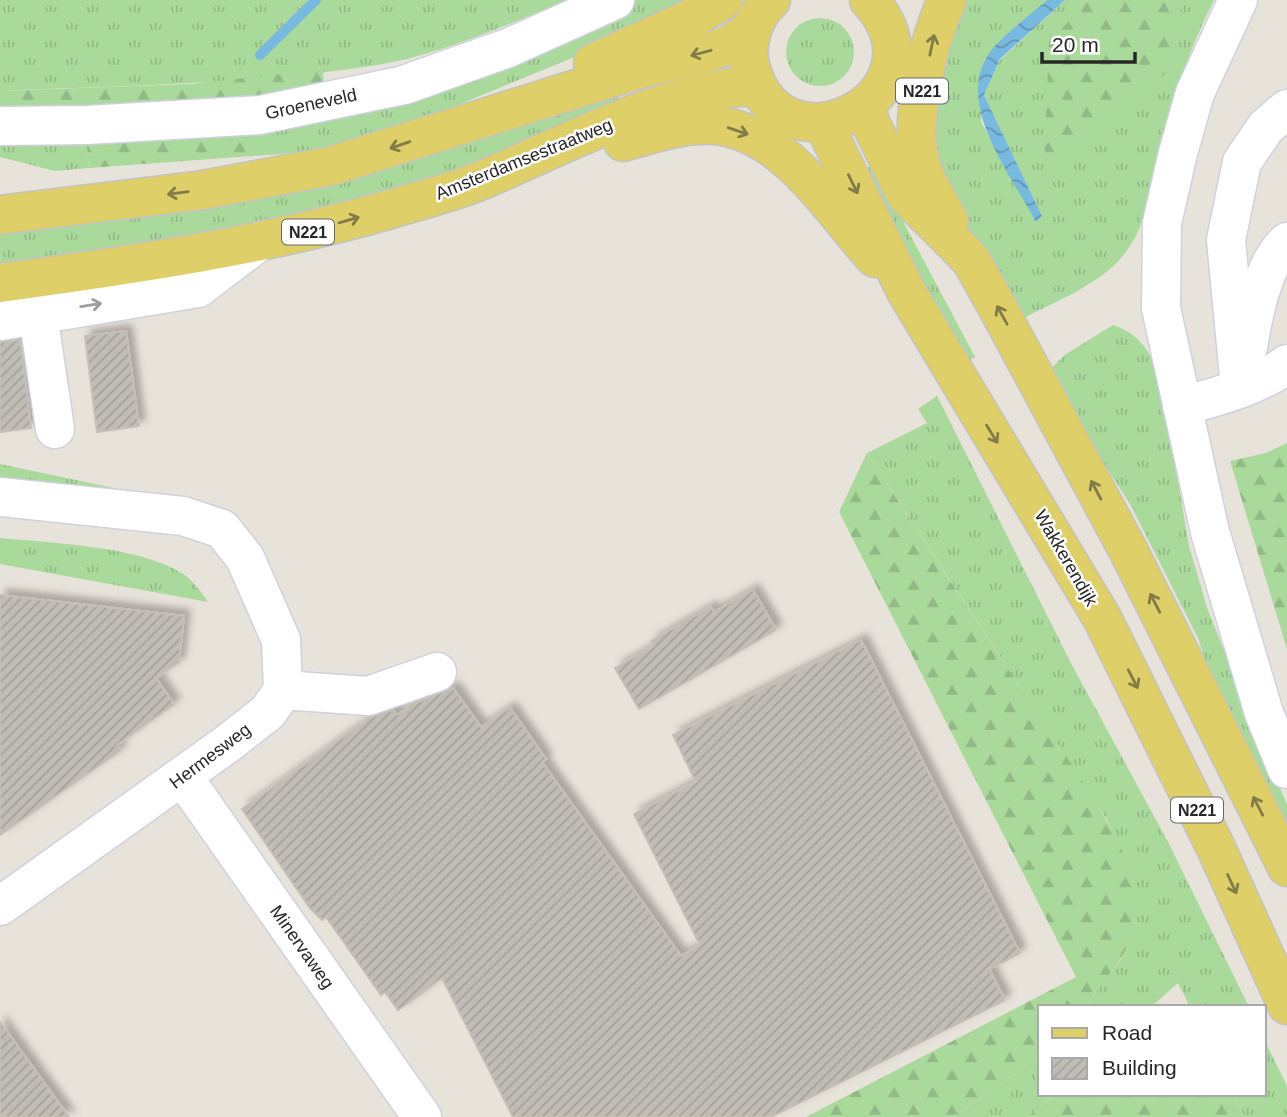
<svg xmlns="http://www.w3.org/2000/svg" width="1287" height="1117" viewBox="0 0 1287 1117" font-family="Helvetica,sans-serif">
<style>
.grass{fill:url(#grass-tufts)}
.forest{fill:url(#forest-firs)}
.water{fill:url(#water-waves)}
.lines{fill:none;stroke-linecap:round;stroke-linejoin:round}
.stream{stroke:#78b9df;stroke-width:10}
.building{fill:url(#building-hatch);stroke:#c3bfb4;stroke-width:2;filter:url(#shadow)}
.minor-casing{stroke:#cfd1de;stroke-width:41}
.major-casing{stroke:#c3c3c3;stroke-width:41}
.minor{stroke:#fff;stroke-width:38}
.major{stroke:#dfcf68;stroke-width:38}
.oneway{stroke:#837b48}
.oneway2{stroke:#9e9e9e}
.labels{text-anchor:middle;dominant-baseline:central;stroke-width:5;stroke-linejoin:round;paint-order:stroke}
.shield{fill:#fff;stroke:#686868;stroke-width:2}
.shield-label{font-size:16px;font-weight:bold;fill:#272727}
.street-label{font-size:18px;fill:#272727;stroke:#fff}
</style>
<defs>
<pattern id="grass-tufts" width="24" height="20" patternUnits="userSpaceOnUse" patternTransform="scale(1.75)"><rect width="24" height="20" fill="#aad99c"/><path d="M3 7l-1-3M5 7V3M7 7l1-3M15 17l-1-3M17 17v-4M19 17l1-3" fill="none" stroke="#92ba86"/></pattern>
<pattern id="forest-firs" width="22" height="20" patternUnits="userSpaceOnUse" patternTransform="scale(1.75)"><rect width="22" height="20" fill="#aad99c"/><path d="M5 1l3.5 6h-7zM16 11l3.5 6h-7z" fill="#92ba86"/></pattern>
<pattern id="water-waves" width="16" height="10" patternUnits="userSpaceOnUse" patternTransform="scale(1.75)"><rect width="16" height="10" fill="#78b9df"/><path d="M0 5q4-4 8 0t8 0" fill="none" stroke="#6296b5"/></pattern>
<pattern id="building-hatch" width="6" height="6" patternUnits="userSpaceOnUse" patternTransform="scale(1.75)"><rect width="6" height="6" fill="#c0bdb6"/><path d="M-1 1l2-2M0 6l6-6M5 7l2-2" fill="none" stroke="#a5a29c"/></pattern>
<filter id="shadow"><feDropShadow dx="6" dy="-6" stdDeviation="3.5" flood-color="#0004"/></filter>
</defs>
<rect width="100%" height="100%" fill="#e8e3da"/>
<g class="grass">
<path d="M0 0H568C506 25 442 54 377 65 255 85 124 85 0 91Z"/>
<path d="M636 0H701L638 31 443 111 318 151 268 155V125L499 63Z"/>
<path d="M959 0H1047L989 54 981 122 1036 221 1042 216 984 95 1000 60 1065 0H1214C1190 47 1173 99 1159 149 1147 191 1151 223 1121 258 1096 287 1049 304 1016 322L934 164 938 75Z"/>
<circle cx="820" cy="52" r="34"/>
<path d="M614 86 622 108C535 142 447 178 356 202 239 232 120 249 0 266V229Z"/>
<path d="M86 137 89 168 55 171 0 157V138Z"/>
<path d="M873 165 975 357 965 362 857 172Z"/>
<path d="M1113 325C1138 333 1150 351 1160 375L1189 546 1207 608 1287 805V843L1225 724 1198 638 1130 504 1046 373 1066 354Z"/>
<path d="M937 396 1072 665 1168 842 1249 1007H1190L1178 983 1151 1007H1085L1121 959 1139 904 1136 888 1107 820 867 453 927 423 918 409Z"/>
<path d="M0 464 128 491 0 482Z"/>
<path d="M0 538C51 543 140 546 183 574 194 581 201 592 208 602L0 564Z"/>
<path d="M1264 1039 1287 1086V1117H1245L1233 1094H1264Z"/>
<path d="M1040 1052V1094H1057L1027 1117H952L1022 1069Z"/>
</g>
<g class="forest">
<path d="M1090 0H1182L1172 68 1044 171 1049 41Z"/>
<path d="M323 70 324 92 0 114V91L191 84Z"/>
<path d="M268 125V155L89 168 86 137Z"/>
<path d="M1287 443V649L1230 461 1266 453Z"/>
<path d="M867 453C917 530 967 607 1018 684 1047 729 1140 855 1139 905 1138 944 1107 977 1085 1007H1040V1052L1022 1069 952 1117H806L1076 977 839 512Z"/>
<path d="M1057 1094H1233L1245 1117H1027Z"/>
</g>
<path class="water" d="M1047 0H1065L1000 59 984 95 1042 216 1036 222C1012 176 955 106 988 55 1001 35 1029 17 1047 0Z"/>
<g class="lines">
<path class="stream" d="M260 55 316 0"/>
</g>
<g class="building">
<path d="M126 331 139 426 97 432 85 336Z"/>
<path d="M20 340 31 428 0 432V342Z"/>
<path d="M753 590 776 630 639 709 615 668 654 646 651 641 711 607 714 612Z"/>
<path d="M0 595 184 616 179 662 156 678 174 704 117 745 121 750 0 835Z"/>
<path d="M861 640 1020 953 989 969 1005 1000 771 1117H513L442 978 398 1010 385 992 381 995 326 917 322 920 310 908 242 809 372 717 393 710 397 715 413 704 453 688 481 727 510 708 546 759 542 762 681 956 700 945 634 814 696 782 673 735Z"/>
<path d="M0 1022 69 1117H0Z"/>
</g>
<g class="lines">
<defs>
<g id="minor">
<path d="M1238 0 1195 93 1178 153 1162 223 1161 308 1210 532 1264 713 1287 769"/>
<path d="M0 126 87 125 260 115 404 85 508 48 615 0"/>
<path d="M38 314 55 429"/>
<path d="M0 321 198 288 260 241"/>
<path d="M1248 347C1253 316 1263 263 1287 242"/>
<path d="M1240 387 1226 240 1242 162 1266 127 1287 109"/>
<path d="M1182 406C1216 397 1259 386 1287 364"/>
<path d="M0 497 183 516 222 529 245 558 281 640 283 690"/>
<path d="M183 777 422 1117"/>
<path d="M0 906 227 744 268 712 283 690 368 696 437 672"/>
</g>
<g id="major">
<path d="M771 0C753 17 744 45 751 69 785 183 953 92 869 0"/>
<path d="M947 0C929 40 910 115 919 158 924 180 938 201 949 221"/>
<path d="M593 63 692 18 723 0"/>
<path d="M866 106 870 122 906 195 971 260 1000 312 1128 550 1287 867"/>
<path d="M823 123 907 293 1102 618 1216 848 1287 1005"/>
<path d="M623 142C652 134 682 123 713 125 784 130 831 210 875 258"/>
<path d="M0 215 203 190 331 166 646 67 705 53 729 45 752 29"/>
<path d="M0 283C132 265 263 246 391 209 420 200 450 193 477 182 546 154 688 78 757 88"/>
</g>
</defs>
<use href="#minor" class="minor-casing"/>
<use href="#major" class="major-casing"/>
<use href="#minor" class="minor"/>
<use href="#major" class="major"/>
</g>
<defs><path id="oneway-shaft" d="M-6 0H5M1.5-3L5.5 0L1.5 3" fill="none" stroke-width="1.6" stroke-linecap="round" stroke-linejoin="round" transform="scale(1.75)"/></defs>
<g class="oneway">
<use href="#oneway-shaft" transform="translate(932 45) rotate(-78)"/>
<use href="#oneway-shaft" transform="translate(701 53) rotate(165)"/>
<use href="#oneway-shaft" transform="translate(738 131) rotate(19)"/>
<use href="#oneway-shaft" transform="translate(400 145) rotate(161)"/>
<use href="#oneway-shaft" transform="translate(853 184) rotate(64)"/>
<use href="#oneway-shaft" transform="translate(178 193) rotate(173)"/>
<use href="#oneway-shaft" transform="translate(349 220) rotate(-16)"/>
<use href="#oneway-shaft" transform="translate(1002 315) rotate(-119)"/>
<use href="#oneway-shaft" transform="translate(992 434) rotate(58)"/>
<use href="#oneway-shaft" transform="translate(1096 490) rotate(-118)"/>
<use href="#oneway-shaft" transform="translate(1155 603) rotate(-117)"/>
<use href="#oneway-shaft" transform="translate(1133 679) rotate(63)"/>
<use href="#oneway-shaft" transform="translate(1258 806) rotate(-117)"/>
<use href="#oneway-shaft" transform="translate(1232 884) rotate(65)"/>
</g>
<use class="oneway2" href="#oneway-shaft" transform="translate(91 305) rotate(-9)"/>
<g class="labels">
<g class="shield">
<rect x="896" y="78.5" width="52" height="25" rx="5"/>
<rect x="282" y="219.5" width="52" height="25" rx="5"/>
<rect x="1171" y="797.5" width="52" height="25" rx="5"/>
</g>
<g class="shield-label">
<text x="922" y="91">N221</text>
<text x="308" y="232">N221</text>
<text x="1197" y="810">N221</text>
</g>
<g class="street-label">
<text transform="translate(311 104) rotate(-12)">Groeneveld</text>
<text transform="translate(524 159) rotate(-22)">Amsterdamsestraatweg</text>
<text transform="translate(1066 558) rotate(60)">Wakkerendijk</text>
<text transform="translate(210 756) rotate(-37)">Hermesweg</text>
<text transform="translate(302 947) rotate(55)">Minervaweg</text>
</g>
</g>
<rect x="1038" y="1005" width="228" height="91" fill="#ffffff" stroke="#a9a9a9" stroke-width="2"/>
<rect x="1052" y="1028" width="35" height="10" fill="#dfcf68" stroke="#a9a9a9" stroke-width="2"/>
<text x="1102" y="1040" font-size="21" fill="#272727">Road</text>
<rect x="1052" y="1058" width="35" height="21" fill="url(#building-hatch)" stroke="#a9a9a9" stroke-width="2"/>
<text x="1102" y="1075" font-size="21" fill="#272727">Building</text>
<path d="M1042 52v10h93v-10" fill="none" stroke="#272727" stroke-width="3.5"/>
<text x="1052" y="52" font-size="21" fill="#272727" stroke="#ffffff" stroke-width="5" paint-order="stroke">20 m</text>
</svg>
